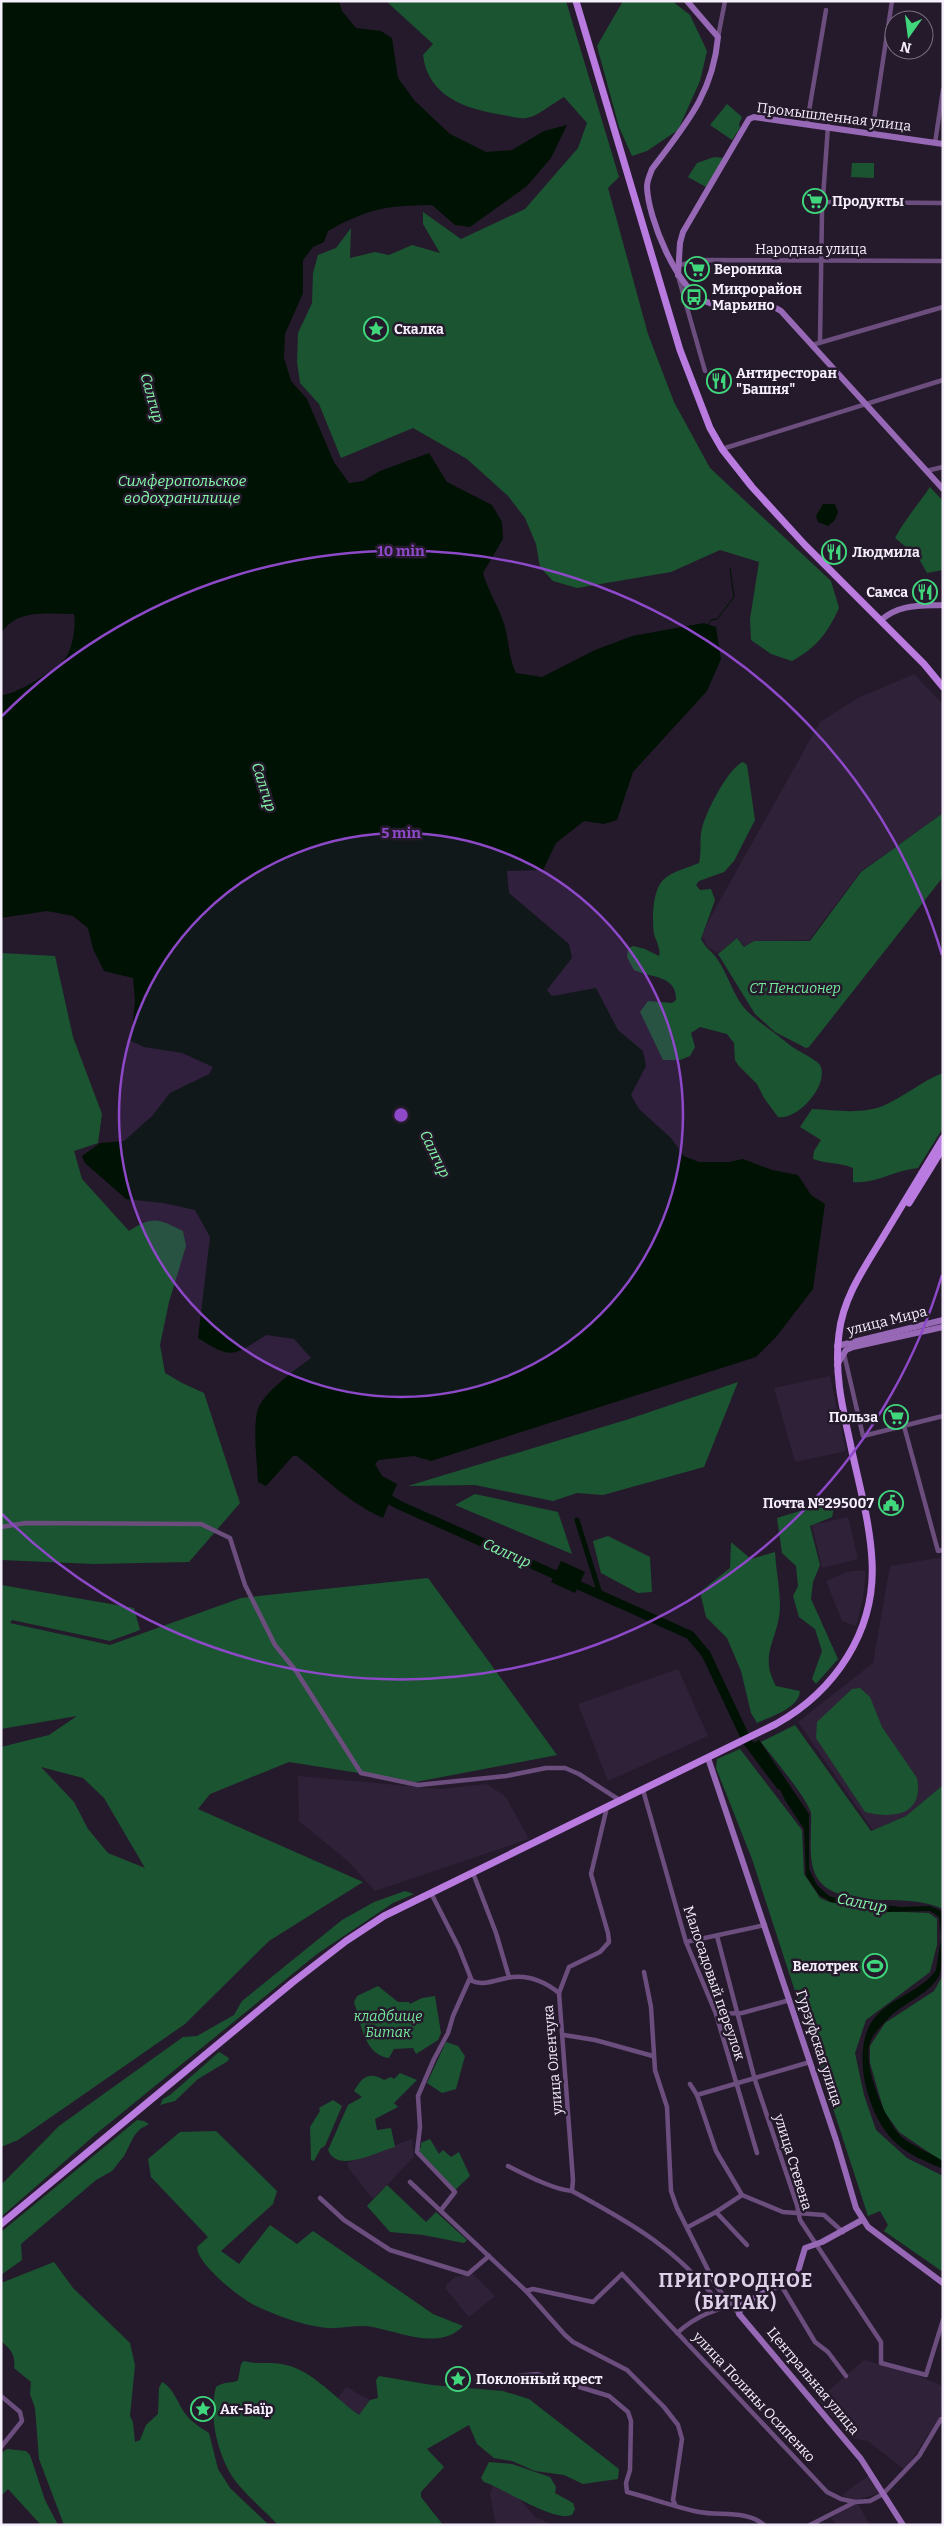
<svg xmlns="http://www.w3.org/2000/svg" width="944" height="2526" viewBox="0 0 944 2526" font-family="Bitter,serif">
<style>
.built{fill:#2f2138}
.green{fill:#1b5430;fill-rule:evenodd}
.water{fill:#001203}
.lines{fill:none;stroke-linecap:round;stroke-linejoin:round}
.stream{stroke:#001203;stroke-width:1}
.canal{stroke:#001203;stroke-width:5}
.river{stroke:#001203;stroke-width:9}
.street{stroke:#6c4e7e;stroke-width:4.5}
.secondary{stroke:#9768b5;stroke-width:6}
.primary{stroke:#b97bdf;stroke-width:7}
.ring{fill:none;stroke:#8d49c8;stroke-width:2.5}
.labels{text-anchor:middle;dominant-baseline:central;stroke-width:5;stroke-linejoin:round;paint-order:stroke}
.street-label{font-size:14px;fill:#f5eefb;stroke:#251a2c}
.poi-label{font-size:14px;font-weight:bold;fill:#f5eefb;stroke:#251a2c;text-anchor:start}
.park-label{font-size:14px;font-style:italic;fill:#75e99b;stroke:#251a2c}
.water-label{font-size:15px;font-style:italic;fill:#85f9a9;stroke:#251a2c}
.district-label{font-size:19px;font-weight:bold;letter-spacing:1px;fill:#ded0e8;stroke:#251a2c}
.centre{fill:#8d49c8;stroke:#251a2c;stroke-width:2.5}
.ring-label{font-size:15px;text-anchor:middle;font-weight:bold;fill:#8d49c8;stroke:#251a2c;stroke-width:5;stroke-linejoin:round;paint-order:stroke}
</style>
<rect width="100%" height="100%" fill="#251a2c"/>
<g class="built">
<path d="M914 674 941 702 943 707V813L860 872 809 940 754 941 745 946 737 938 718 953 708 947 702 936 709 920 820 722 858 698Z"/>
<path d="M830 1376 846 1451 795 1462 774 1388Z"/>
<path d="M848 1517 858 1559 822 1568 812 1525Z"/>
<path d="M943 1557V1785L906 1816 873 1830 798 1722 873 1663 890 1566Z"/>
<path d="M861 1570 866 1572 863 1598 856 1626 842 1621 826 1581 847 1572Z"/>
<path d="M678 1669 708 1736 608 1781 578 1704Z"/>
<path d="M298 1776 441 1789 487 1784 506 1797 529 1839 375 1891 349 1862 299 1821Z"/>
<path d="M412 2139 414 2157 373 2199 350 2170 347 2163Z"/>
<path d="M473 2274 495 2296 469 2317 446 2289V2285L455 2277Z"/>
<path d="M864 2360 911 2373 943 2386V2412L905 2470 868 2441 851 2438 818 2400Z"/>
<path d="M346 2387 370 2400 359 2415 337 2399Z"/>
<path d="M871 2474 881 2492 855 2501 842 2495Z"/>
<path d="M493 2485 518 2497 535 2517 553 2525H496L490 2494Z"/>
<path d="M855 2503 858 2504 870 2525H837L831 2518Z"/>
</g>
<g class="green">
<path d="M386 1H566L619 177 608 188 648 334 674 402 710 468 831 581 839 608C827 634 817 647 792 661L771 654 751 640 750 619 759 562 720 550 671 572 577 588 553 581 540 567 536 544 525 518 508 496 467 459 413 428 341 458 319 404 300 383 297 362 298 333 312 303 313 273 318 255 336 248 351 228 350 258 375 252 389 255 412 245 440 253 423 224V212L461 239 525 209 578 148 587 123 564 97C555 102 535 118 526 118 519 119 510 116 503 115 466 109 428 97 423 55L433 44Z"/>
<path d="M623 1H672L690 15 707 51 700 81 678 130 647 151 632 156 619 127 597 46Z"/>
<path d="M727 104 742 117 739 124 740 128 732 140 710 125Z"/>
<path d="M714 157 724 158 706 187 688 177 697 163Z"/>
<path d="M852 163H874V178L851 177Z"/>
<path d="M930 487 943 501V570L927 573 918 557 895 538C905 519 918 505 930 487Z"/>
<path d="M743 762 747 765 755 820 734 861 724 872 699 881 696 885 700 890 711 889 715 900 701 939C704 947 713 952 718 960 728 975 734 997 746 1010 759 1023 777 1034 791 1046 798 1051 817 1060 820 1065 830 1085 797 1121 778 1117L764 1098 757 1084 738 1065 735 1060 734 1043 727 1034 700 1027 691 1033 695 1047 690 1056 680 1060H663L640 1012 648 1001 672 1003 676 1000C677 975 651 978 634 970L627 957 628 949 633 946 645 949 659 956C661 949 656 941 654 934 652 919 652 892 663 880 672 871 688 868 699 863 702 851 699 839 702 828 706 812 728 768 743 762Z"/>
<path d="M943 813V877L809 1047 806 1048 775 1032 755 1014 718 954 737 938 744 947 754 941H810L861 872Z"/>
<path d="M1 953 55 956 73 1037 102 1114 98 1143 74 1151 82 1179 129 1231C153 1215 159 1219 183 1231L186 1246 169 1302 160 1345 165 1373 182 1383 204 1393 240 1503 189 1562 94 1564 1 1560Z"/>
<path d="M943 1073V1128L918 1168C895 1170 876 1184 853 1182V1168C838 1162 827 1164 813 1159L814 1151 821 1140 800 1127 812 1109C835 1110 863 1115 885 1105 905 1096 922 1081 943 1073Z"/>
<path d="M738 1382 704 1467 603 1495 577 1493 553 1501 475 1485 408 1486 629 1419Z"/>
<path d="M475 1494 558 1512 572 1554 455 1505Z"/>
<path d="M836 1500 832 1517 810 1526 820 1565 813 1582 811 1599 838 1659 816 1684 812 1679 822 1651 815 1629 799 1617 793 1596 798 1586 796 1566 782 1553 777 1518Z"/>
<path d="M608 1536 650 1557 652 1592 638 1593 601 1573 593 1541Z"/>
<path d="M731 1542 751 1559 775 1552C776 1570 780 1589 780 1607 779 1639 758 1654 776 1686L800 1691C799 1708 772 1716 757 1723L751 1713 741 1671 727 1638 706 1617 700 1592 730 1568Z"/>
<path d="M428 1578 557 1755 416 1782 289 1762 210 1794 198 1809 363 1882 269 1941 185 2024 18 2140 1 2147V1747L49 1735 77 1716 1 1729V1585L134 1608 140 1630 110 1641 12 1620 10 1623 110 1645 241 1598ZM41 1767 83 1778 104 1798 145 1868 108 1853 88 1829 74 1802Z"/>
<path d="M860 1688 870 1697 882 1727 917 1778C924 1816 893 1819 865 1812L816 1738 817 1722 852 1689Z"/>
<path d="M795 1725 871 1831 906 1816 943 1785V1909C908 1893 869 1907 834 1892 806 1880 811 1850 811 1825 811 1820 812 1814 810 1810 801 1790 775 1761 761 1742Z"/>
<path d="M740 1749 802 1830 804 1874 820 1898 829 1902 878 1911 929 1913 937 1919V1945L930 1972 866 2020 855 2053 864 2095 876 2130 907 2158 943 2176V2272L884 2231 888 2225 880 2211 868 2216 752 1859 716 1768 717 1759Z"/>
<path d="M405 1891 414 1894 393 1903 317 1954 96 2134 1 2217V2185L59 2126 183 2037 197 2036 234 2015 242 2001 342 1920 374 1902Z"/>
<path d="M943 1975V2162L899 2132 884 2111 870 2063V2046L885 2023 934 1991Z"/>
<path d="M378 1986 398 2002H409L410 2004 422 1998 435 1996 441 2033 438 2040 416 2054 413 2048 394 2049 389 2058C364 2055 361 2023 354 2002L357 1996Z"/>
<path d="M446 2042 458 2046 465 2056 456 2089 442 2093 427 2083Z"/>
<path d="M219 2052 229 2058 228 2061 198 2079 175 2101 160 2105 163 2099 170 2095Z"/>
<path d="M400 2073 417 2080 394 2103 398 2107 375 2119 377 2130 391 2128 395 2147C375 2152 338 2174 328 2150L348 2105 362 2097 354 2091C362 2077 369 2071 384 2080L391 2077 394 2079Z"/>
<path d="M333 2100 342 2106 325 2146 321 2148 314 2161 311 2160 310 2127 320 2111 319 2108Z"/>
<path d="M137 2120 144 2121 149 2124 140 2129 134 2136 124 2156 112 2171 96 2180 21 2244 22 2260 1 2275V2232Z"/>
<path d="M216 2131 277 2191 273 2204 221 2251 239 2264 270 2225 297 2244 313 2231 433 2314 463 2326C440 2351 400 2332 373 2327 358 2324 342 2329 327 2328 304 2326 275 2315 254 2305 239 2297 197 2264 197 2247L208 2237 151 2177 148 2159 180 2132Z"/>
<path d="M430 2139 439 2154 443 2150 451 2157 459 2152 470 2176 455 2190 423 2158 418 2149 421 2147V2143Z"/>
<path d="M387 2185 426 2222 436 2212 467 2240 464 2243 423 2235 390 2232 367 2206Z"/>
<path d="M54 2262 73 2288 130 2343 135 2365 130 2416 133 2422 135 2442 140 2440 146 2425 158 2414 159 2388 162 2382C174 2388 178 2405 187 2416 193 2423 201 2428 209 2433L218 2469 230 2488 269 2525H64L39 2459 35 2408 30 2394 31 2382 14 2368C16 2354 10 2349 1 2341V2283Z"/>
<path d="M244 2361C258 2365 271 2361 286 2365 313 2371 336 2399 359 2415L370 2400 378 2398 376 2380 379 2376 432 2385 503 2391 529 2399 619 2469 618 2479 583 2484 564 2475 535 2471 512 2461 494 2458 477 2444 469 2425 427 2449 444 2467 421 2492V2497L443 2525H278C265 2511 249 2498 237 2483 218 2459 208 2416 216 2387 227 2380 234 2384 238 2380L241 2364Z"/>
<path d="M7 2449 26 2451 30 2455 45 2500 58 2525H41L8 2489 1 2496V2453Z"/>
<path d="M489 2462 512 2464 550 2477 556 2487 555 2493 573 2503 575 2509 572 2515C553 2522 505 2489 484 2482L481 2478Z"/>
</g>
<g class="water">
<path d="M1 1H339L342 11 356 28 381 31 392 38 398 78 415 101 450 134 486 152 512 150 544 131 567 125 551 158 527 186 470 227 455 225 432 205C385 206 369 208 328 231L324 242 313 247 303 260V293L285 334 284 358 291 381 307 399 334 462 349 483 363 481 380 471 429 453 447 482 492 505 502 522 503 539 483 573C488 592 500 608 505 627 509 643 509 658 516 673L542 677 595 650 632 636 704 623 716 627 721 659 707 691 633 772 617 820 604 824 584 821 556 843 543 870 507 871 509 893 569 944 572 958 547 990 552 996 596 988 618 1030 643 1051 646 1066 631 1095 639 1109 671 1138 684 1156 699 1162H729L743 1159 772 1170 798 1175 811 1195 825 1204 813 1289 776 1337 756 1357 431 1461 414 1456 379 1460 375 1464 382 1476 397 1484 383 1518C349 1503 325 1478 297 1456H293L266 1486 258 1482C257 1460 253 1434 257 1412 260 1395 297 1368 311 1358L294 1339 266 1335C234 1356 232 1360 198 1338L210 1237 195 1210 163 1203 126 1199 85 1163 82 1156 100 1143 124 1141 152 1116 170 1093 209 1074 213 1067 182 1053 144 1047 131 1041 135 1001 133 978 104 971 93 949 88 928 73 916 47 911 1 918V695C15 696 59 668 67 656 73 645 76 625 74 614 49 614 15 608 1 634Z"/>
<path d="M823 504H835L838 512 835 520 828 526 818 522 816 516Z"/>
<path d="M561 1561 585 1572 575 1593 551 1582Z"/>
<path d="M759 1740 809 1814V1869L817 1885 829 1896 844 1900 901 1907 930 1906 940 1910 943 1913C943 1932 944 1957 940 1974 932 1993 901 2004 888 2019 882 2025 872 2035 870 2043 862 2065 886 2124 903 2138 915 2147 930 2153 943 2161V2169C927 2162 909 2155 896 2143 868 2118 850 2052 873 2020 889 1998 921 1992 936 1970L941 1938 939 1917 930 1911 886 1912 852 1906 831 1902 819 1895 806 1876 804 1829 785 1800 767 1762 754 1750 746 1747Z"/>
</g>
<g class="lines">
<path class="stream" d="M708 625 711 620 717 619 734 597 730 568"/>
<path class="canal" d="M577 1520 601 1597"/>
<path class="river" d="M380 1494 399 1505 690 1635 706 1654 747 1741 780 1785"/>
<g class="street">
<path d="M718 37 725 1"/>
<path d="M807 123 826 10"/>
<path d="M872 133 892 1"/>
<path d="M935 143 943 90"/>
<path d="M824 202 943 203"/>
<path d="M680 265 699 260 943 261"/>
<path d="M678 276 705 371"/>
<path d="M820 342 822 212 828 126"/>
<path d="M812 345 943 307"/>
<path d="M722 449 943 380"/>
<path d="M926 471 943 467"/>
<path d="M844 1354 863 1436 943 1416"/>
<path d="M904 1426 938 1551 943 1550"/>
<path d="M1 1527 26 1523 201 1524 230 1538 245 1585 275 1645 296 1671 361 1773 418 1785 506 1776 546 1768H565L579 1774 621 1801"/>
<path d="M643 1790 686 1942 716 2014 757 2153"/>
<path d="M473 1873 496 1933 509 1977"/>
<path d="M431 1893 459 1948 472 1981C483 1986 496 1980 507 1978 526 1974 544 1981 559 1993"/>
<path d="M717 1936 755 2080 797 2205 800 2220 881 2342V2363L926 2375 943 2320"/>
<path d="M686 1942 765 1925"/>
<path d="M644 1972 651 2007 655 2070 667 2107 671 2191 677 2208 716 2286 739 2314"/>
<path d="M716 2014 742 2013 790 2000"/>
<path d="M564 2035 595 2040 653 2056"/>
<path d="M690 2084 697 2095 716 2151 742 2195 783 2212 824 2215 843 2232"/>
<path d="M697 2095 810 2062"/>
<path d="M508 2166C524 2174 554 2190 572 2191 633 2224 679 2250 722 2307L727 2299"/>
<path d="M410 2182 526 2291 533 2289 593 2302 622 2274 827 2492 841 2499 855 2502"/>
<path d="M572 2191 573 2180 559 1993 569 1967 600 1952 609 1942 608 1933 591 1874 607 1807"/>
<path d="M320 2198 344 2220 390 2250 468 2274 489 2256"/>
<path d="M441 2210 455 2192 417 2152 420 2127 418 2096 434 2059 448 2033 453 2016 470 1978"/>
<path d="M716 2212 742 2195"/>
<path d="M688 2227 716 2212 747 2245"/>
<path d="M781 2285 815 2342 828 2352 846 2376"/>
<path d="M526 2291 565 2335 573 2342 627 2370 664 2407 678 2425 682 2439 673 2500 675 2504"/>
<path d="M677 2333C696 2316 717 2307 742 2305"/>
<path d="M477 2380 537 2374 609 2396 628 2412 631 2421 630 2470 626 2483 627 2492C651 2498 675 2507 699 2512 720 2516 747 2510 764 2525"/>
<path d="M1 2396 20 2412 22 2421 1 2447"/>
<path d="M810 2525 855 2502 870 2501 883 2494 919 2456 941 2419"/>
</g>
<g class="secondary">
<path d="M687 1 718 37C713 94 685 125 652 169 650 175 647 180 647 187 648 218 677 290 707 302 731 312 757 296 781 311L943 489"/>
<path d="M678 275 680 243 683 232 749 119 754 117 943 144"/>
<path d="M881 620C900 604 919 606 943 605"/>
<path d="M837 1346 943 1320"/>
<path d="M837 1365 846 1350 853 1347 943 1327"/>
<path d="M708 1758 836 2140 856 2208 868 2227 943 2283"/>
<path d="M862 2220 822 2242 805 2248 797 2275 742 2305 739 2314 861 2459 903 2525"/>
</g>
<g class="primary">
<path d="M576 1 680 350 710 428 722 449 752 487 805 545 924 664 943 687"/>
<path d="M909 1203 943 1148"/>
<path d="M1 2224 293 1982 346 1941 384 1916 776 1724C835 1691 876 1631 872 1561 870 1521 858 1481 850 1442 842 1406 834 1371 839 1334 843 1296 867 1264 886 1232 905 1201 924 1169 943 1138"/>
</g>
</g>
<circle cx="401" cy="1115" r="282" fill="#8d49c8" fill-opacity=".12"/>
<g class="ring">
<circle cx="401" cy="1115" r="282"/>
<path d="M942 1275A564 564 0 0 1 2 1514M2 716A564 564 0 0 1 942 955"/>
</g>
<defs>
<symbol id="supermarket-ring" viewBox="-11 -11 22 22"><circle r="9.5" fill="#251a2c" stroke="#40d77c" stroke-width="1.5"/><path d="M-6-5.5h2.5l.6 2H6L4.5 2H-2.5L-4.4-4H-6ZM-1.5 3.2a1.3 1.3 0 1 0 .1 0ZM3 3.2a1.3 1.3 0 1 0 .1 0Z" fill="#40d77c"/></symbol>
<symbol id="bus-ring" viewBox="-11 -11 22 22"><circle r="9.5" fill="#251a2c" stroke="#40d77c" stroke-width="1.5"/><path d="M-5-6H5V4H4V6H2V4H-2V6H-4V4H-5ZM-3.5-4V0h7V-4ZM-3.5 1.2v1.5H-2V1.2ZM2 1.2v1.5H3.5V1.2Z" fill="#40d77c"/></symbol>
<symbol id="sight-ring" viewBox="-11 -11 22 22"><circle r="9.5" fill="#251a2c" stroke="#40d77c" stroke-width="1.5"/><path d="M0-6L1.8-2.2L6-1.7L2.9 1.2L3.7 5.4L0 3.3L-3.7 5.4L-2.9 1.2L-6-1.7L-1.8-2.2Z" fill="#40d77c"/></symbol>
<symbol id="restaurant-ring" viewBox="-11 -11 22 22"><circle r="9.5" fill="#251a2c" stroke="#40d77c" stroke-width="1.5"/><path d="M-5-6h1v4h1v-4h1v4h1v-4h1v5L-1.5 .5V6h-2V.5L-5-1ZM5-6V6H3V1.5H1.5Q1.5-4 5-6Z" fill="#40d77c"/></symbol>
<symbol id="civic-ring" viewBox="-11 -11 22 22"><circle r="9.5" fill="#251a2c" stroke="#40d77c" stroke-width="1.5"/><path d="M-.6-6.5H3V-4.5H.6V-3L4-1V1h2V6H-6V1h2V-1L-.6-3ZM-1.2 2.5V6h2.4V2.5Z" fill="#40d77c"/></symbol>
<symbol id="stadium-ring" viewBox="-11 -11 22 22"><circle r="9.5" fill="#251a2c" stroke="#40d77c" stroke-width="1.5"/><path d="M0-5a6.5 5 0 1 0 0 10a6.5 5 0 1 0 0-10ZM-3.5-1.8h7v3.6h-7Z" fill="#40d77c"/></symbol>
</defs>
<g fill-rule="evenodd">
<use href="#supermarket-ring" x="801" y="187" width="28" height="28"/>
<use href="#supermarket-ring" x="683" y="255" width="28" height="28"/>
<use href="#bus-ring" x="680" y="283" width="28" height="28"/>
<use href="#sight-ring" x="362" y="315" width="28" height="28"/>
<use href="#restaurant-ring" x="705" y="367" width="28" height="28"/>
<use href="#restaurant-ring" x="820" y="538" width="28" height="28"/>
<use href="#restaurant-ring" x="911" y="578" width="28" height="28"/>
<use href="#supermarket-ring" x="882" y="1403" width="28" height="28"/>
<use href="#civic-ring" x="877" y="1489" width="28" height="28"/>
<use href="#stadium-ring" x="861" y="1952" width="28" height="28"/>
<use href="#sight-ring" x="444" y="2365" width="28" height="28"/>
<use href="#sight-ring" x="189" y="2395" width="28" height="28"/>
</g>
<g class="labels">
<g class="street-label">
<text transform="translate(834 117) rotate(7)">Промышленная улица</text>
<text x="811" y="249">Народная улица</text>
<text transform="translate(887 1321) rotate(-14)">улица Мира</text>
<text transform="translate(714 1983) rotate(71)">Малосадовый переулок</text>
<text transform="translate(819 2048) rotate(72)">Гурзуфская улица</text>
<text transform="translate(553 2060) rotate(-95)">улица Оленчука</text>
<text transform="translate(793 2162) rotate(73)">улица Стевена</text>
<text transform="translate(813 2381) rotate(50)">Центральная улица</text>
<text transform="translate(754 2397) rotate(47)">улица Полины Осипенко</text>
</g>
<g class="poi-label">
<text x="832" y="201">Продукты</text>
<text x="714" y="269">Вероника</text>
<text x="712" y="289">Микрорайон<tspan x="712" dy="16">Марьино</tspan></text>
<text x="394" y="329">Скалка</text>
<text x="736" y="373">Антиресторан<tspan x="736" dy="16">"Башня"</tspan></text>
<text x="852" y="552">Людмила</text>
<text x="908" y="592" text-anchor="end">Самса</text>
<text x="878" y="1417" text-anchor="end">Польза</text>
<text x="874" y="1503" text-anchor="end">Почта №295007</text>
<text x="858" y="1966" text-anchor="end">Велотрек</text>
<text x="476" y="2379">Поклонный крест</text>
<text x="220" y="2409">Ак-Баїр</text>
</g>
<g class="park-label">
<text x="795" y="988">СТ Пенсионер</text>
<text x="388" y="2016">кладбище<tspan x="388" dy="16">Битак</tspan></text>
</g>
<g class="water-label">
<text transform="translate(152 398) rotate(74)">Салгир</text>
<text x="182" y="481">Симферопольское<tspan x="182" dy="17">водохранилище</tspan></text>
<text transform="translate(264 787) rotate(72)">Салгир</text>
<text transform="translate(435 1154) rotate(64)">Салгир</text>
<text transform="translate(507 1553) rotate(24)">Салгир</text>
<text transform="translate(862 1903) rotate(11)">Салгир</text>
</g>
<g class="district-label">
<text x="736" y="2280">ПРИГОРОДНОЕ<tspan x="736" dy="22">(БИТАК)</tspan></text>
</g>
</g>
<circle cx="401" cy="1115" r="8" class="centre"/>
<g class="ring-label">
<text x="401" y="556">10 min</text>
<text x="401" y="838">5 min</text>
</g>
<rect width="944" height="2526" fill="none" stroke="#f5eefb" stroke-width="5"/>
<g transform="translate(909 35) rotate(194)"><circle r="24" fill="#251a2c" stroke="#786f7f"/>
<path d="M0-4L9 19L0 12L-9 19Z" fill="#40d77c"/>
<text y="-8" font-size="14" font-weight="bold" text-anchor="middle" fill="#f5eefb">N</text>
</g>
</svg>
